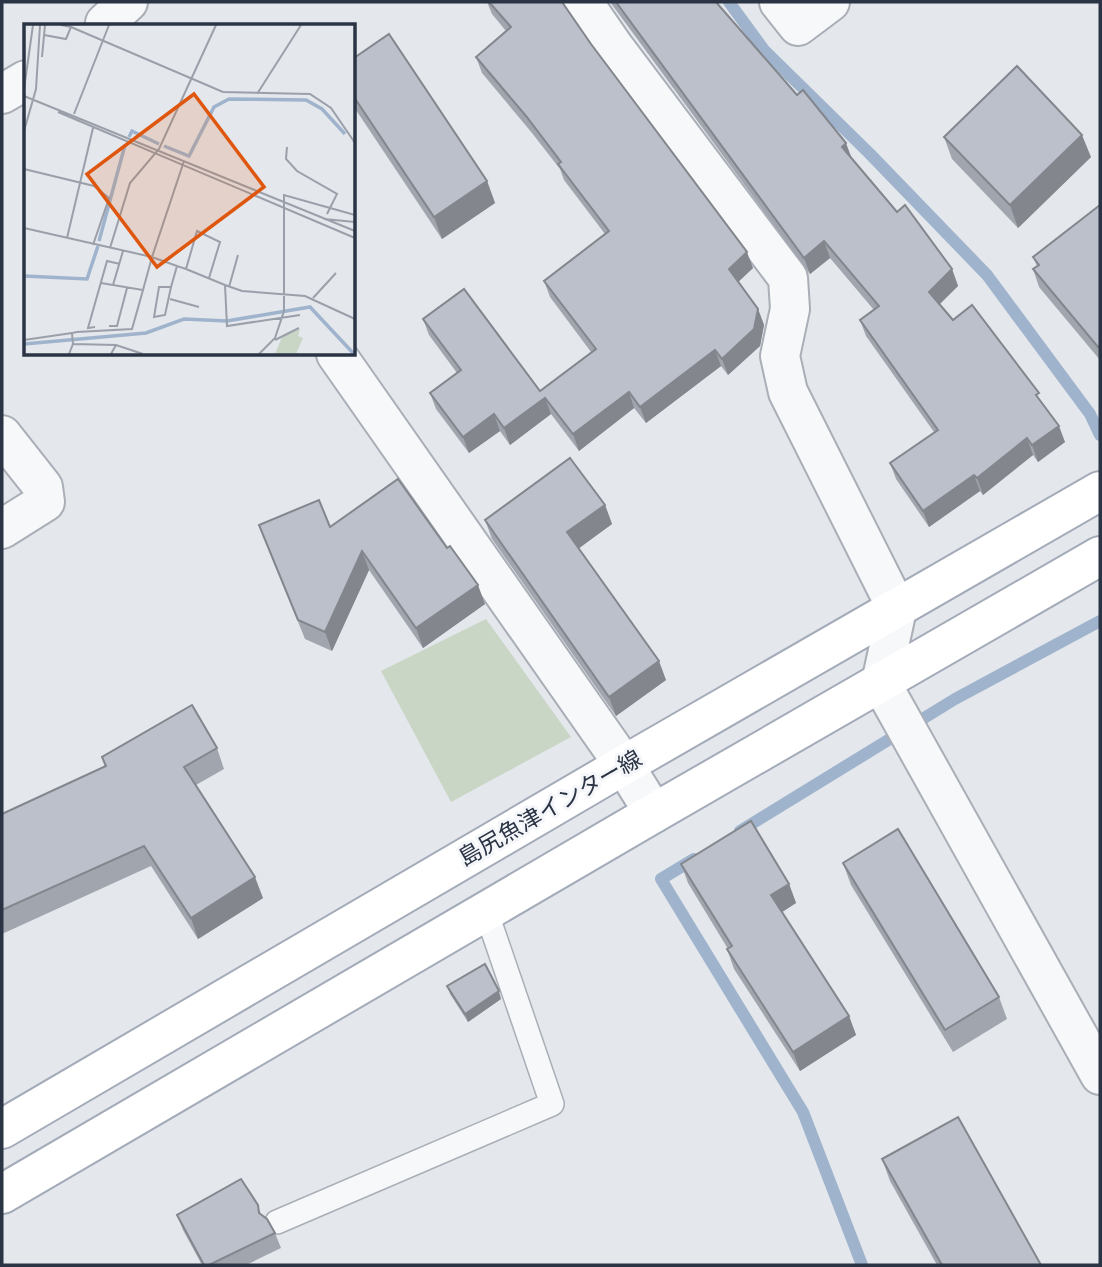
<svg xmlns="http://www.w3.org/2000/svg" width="1102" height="1267" viewBox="0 0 1102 1267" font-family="'Fira Sans Condensed','Noto Sans JP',sans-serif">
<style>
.green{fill:#c9d6c5}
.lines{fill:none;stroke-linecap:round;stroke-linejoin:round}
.stream{stroke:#9fb4cc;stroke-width:12}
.service-casing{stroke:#a9aeb7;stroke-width:26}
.minor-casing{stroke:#a9aeb7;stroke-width:42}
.primary-casing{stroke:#a3abb8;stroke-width:42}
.service{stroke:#f7f8fa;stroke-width:23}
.minor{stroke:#f7f8fa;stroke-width:38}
.primary{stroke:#fff;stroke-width:38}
.wall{fill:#a1a5ae}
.shaded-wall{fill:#83868d}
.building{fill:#bbc0ca;stroke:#83868d;stroke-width:2}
.labels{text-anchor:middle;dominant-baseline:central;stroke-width:6;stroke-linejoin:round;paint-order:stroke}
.street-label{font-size:23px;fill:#2b3445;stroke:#f4f6f9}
.inset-river{fill:none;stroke:#9fb4cc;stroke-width:3.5}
.inset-road{fill:none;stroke:#9a9fa9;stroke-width:2}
.view{fill:#df570f;fill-opacity:0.15;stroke:#df570f;stroke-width:3.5}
.inset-edge{fill:none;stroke:#2b3445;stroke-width:3.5}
</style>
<rect width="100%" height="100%" fill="#e4e7ec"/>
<path class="green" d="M486 619 571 737 451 802 381 671Z"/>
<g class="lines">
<g class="stream">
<path d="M729 2 764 50 870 154 987 275 1090 414 1100 435"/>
<path d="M740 831 955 699 1100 621"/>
<path d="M694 859 661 879 803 1112 862 1265"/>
</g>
<defs>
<path id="service" d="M277 1222 552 1104 486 911"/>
<g id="minor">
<path d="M583 2 614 47 788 278 790 309 780 356 788 392 897 609 881 683 1100 1075"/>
<path d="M779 2 798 26 830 2"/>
<path d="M107 26 105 23 128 2"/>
<path d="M2 94 26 80"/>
<path d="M336 354 624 765 654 813"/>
<path d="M2 435 43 487 45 502 2 529"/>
</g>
<g id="primary">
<path d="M2 1129 624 765 1100 491"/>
<path d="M2 1194 654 813 1100 556"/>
</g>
</defs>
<use href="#service" class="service-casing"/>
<use href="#minor" class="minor-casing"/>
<use href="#primary" class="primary-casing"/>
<use href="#service" class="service"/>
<use href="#minor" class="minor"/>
<use href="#primary" class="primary"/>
</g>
<g class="wall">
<path d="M487 2H562L591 44 753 268 738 282 758 309 764 325 760 346 728 375 721 366 646 423 634 408 579 451 551 414 510 445 500 431 469 453 436 409 430 393 457 373 429 335 423 319 540 391 591 352 550 297 544 281 605 234 564 180 560 169 532 133 482 73 476 57 506 31 492 14Z"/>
<path d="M610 2H716L897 212 952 269 958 286 939 304 953 320 1043 405 1065 442 1038 462 1033 455 983 495 980 491 929 527 896 479 890 463 934 432 866 336 860 320 874 310 830 258 810 274Z"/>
<path d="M354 58 487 181 495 203 442 239 354 107Z"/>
<path d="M944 137 1091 157 1018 228 952 159Z"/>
<path d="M1100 205V360L1039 287 1033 269 1037 266 1033 257Z"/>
<path d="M605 505 612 524 578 548 666 680 616 716 492 539 485 520Z"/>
<path d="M259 525 330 527 485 604 423 648 369 570 332 651 305 639Z"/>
<path d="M217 748 224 769 196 785 263 898 198 939 151 866 2 934V814L105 767 102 757Z"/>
<path d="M843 863 999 997 1007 1019 953 1052 851 885Z"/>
<path d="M681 864 789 884 796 903 782 912 849 1016 856 1035 800 1071 734 969 727 949H728L688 883Z"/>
<path d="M447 986 501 999 468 1022 450 994Z"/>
<path d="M882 1159 1041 1265H937L890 1181Z"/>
<path d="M258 1205 261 1215 275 1233 281 1248 246 1265H202L183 1230 177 1215Z"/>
</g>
<g class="shaded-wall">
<path d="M1082 135 1091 157 1018 228 1010 205Z"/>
<path d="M846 143 852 159 842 147Z"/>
<path d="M487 181 495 203 442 239 434 217Z"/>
<path d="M824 241 830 258 810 274 804 258Z"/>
<path d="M747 252 753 268 735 285 729 269Z"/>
<path d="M952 269 958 286 935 309 929 292Z"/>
<path d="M758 309 764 325 760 346 728 375 722 359Z"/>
<path d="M715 350 721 366 646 423 640 407Z"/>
<path d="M629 392 634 408 579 451 573 434Z"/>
<path d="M545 398 551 414 510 445 504 428Z"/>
<path d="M494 414 500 431 469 453 463 437Z"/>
<path d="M1059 426 1065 442 1038 462 1032 445Z"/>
<path d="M1027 438 1033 455 983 495 977 478Z"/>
<path d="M974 475 980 491 929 527 923 511Z"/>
<path d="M605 505 612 524 574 552 567 532Z"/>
<path d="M362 551 369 570 332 651 325 632Z"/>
<path d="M478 585 485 604 423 648 416 628Z"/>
<path d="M659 661 666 680 616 716 609 697Z"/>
<path d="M255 877 263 898 198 939 191 918Z"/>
<path d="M789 884 796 903 779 914 771 895Z"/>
<path d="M499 991 501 999 468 1022 465 1014Z"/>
<path d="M849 1016 856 1035 800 1071 793 1052Z"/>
</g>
<g class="building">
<path d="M489 2H562L591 44 747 252 729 269 758 309 754 329 722 359 715 350 640 407 629 392 573 434 545 398 504 428 494 414 463 437 430 393 461 370 423 319 464 289 540 391 596 349 544 281 609 231 558 164 561 162 526 116 476 57 511 27Z"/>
<path d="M616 2H716L797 95 803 90 846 143 842 147 897 212 905 205 952 269 929 292 953 320 972 305 1039 393 1036 395 1059 426 1032 445 1027 438 977 478 974 475 923 511 890 463 938 430 860 320 879 306 824 241 804 258Z"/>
<path d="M389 34 487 181 434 217 354 97V58Z"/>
<path d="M1017 66 1082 135 1010 205 944 137Z"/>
<path d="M1100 205V345L1098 347 1033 269 1039 265 1033 257Z"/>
<path d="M570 458 605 505 567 532 659 661 609 697 485 520Z"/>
<path d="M398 479 447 548 450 546 478 585 416 628 362 551 325 632 298 620 259 525 319 500 330 527Z"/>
<path d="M192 705 217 748 184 767 255 877 191 918 144 846 2 910V814L106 766 102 757Z"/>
<path d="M751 821 789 884 771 895 849 1016 793 1052 727 949 732 946 681 864Z"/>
<path d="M898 829 999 997 945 1030 843 863Z"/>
<path d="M485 964 499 991 465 1014 447 986Z"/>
<path d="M958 1117 1041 1265H942L882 1159Z"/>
<path d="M241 1179 258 1205 259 1213 267 1219 275 1233 209 1265H204L177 1215Z"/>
</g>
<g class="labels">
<g class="street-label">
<text transform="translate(550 808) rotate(-30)">島尻魚津インター線</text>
</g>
</g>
<g transform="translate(24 24)">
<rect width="331" height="331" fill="#e4e7ec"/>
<path d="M276 305 274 312 279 314 272 330H251L258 313Z" fill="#c9d6c5"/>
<path class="inset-river" d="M105 113 108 107 135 120M140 122 165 132 190 83 205 75 282 76 298 85 321 110M75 217 101 121M0 252 63 255 74 222M0 320 122 309 160 295 203 297 286 283 330 330"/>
<path class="inset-road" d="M47 3 199 68 286 70 307 84 331 119M20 11 42 15 47 3 37 1M18 33 21 1M0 65 9 1M233 70 277 1M0 72 331 207M34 88 331 214M50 90 85 1M0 107 12 65 16 1M263 123 262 135 273 147 313 170 303 190M0 145 70 162 85 174 69 221M300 195 331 198M0 204 128 233 160 137M43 214 69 104M86 224 106 159 135 125 192 1M162 245 201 261 203 302 276 291M89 261 99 227M201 261 218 267 281 272 331 295M147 263 141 291 130 293 135 263H147L153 242 162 245 173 207 196 218 185 254M205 263 214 231M119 266 128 233 153 242M289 274 312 249M146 275 175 283M85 302H93L103 264M71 303 64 304 83 237 96 240M0 316 48 309M251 316 275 304M49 320 48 309 53 308 108 305 119 266 77 259M45 330 49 320 92 321M87 330 92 321 119 330M235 330 251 314 260 287V171L331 191"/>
<path class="view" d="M170 70 240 163 133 243 63 150Z"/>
<rect width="331" height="331" class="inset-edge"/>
</g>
<rect width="1102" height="1267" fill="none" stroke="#2b3445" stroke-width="7"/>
</svg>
